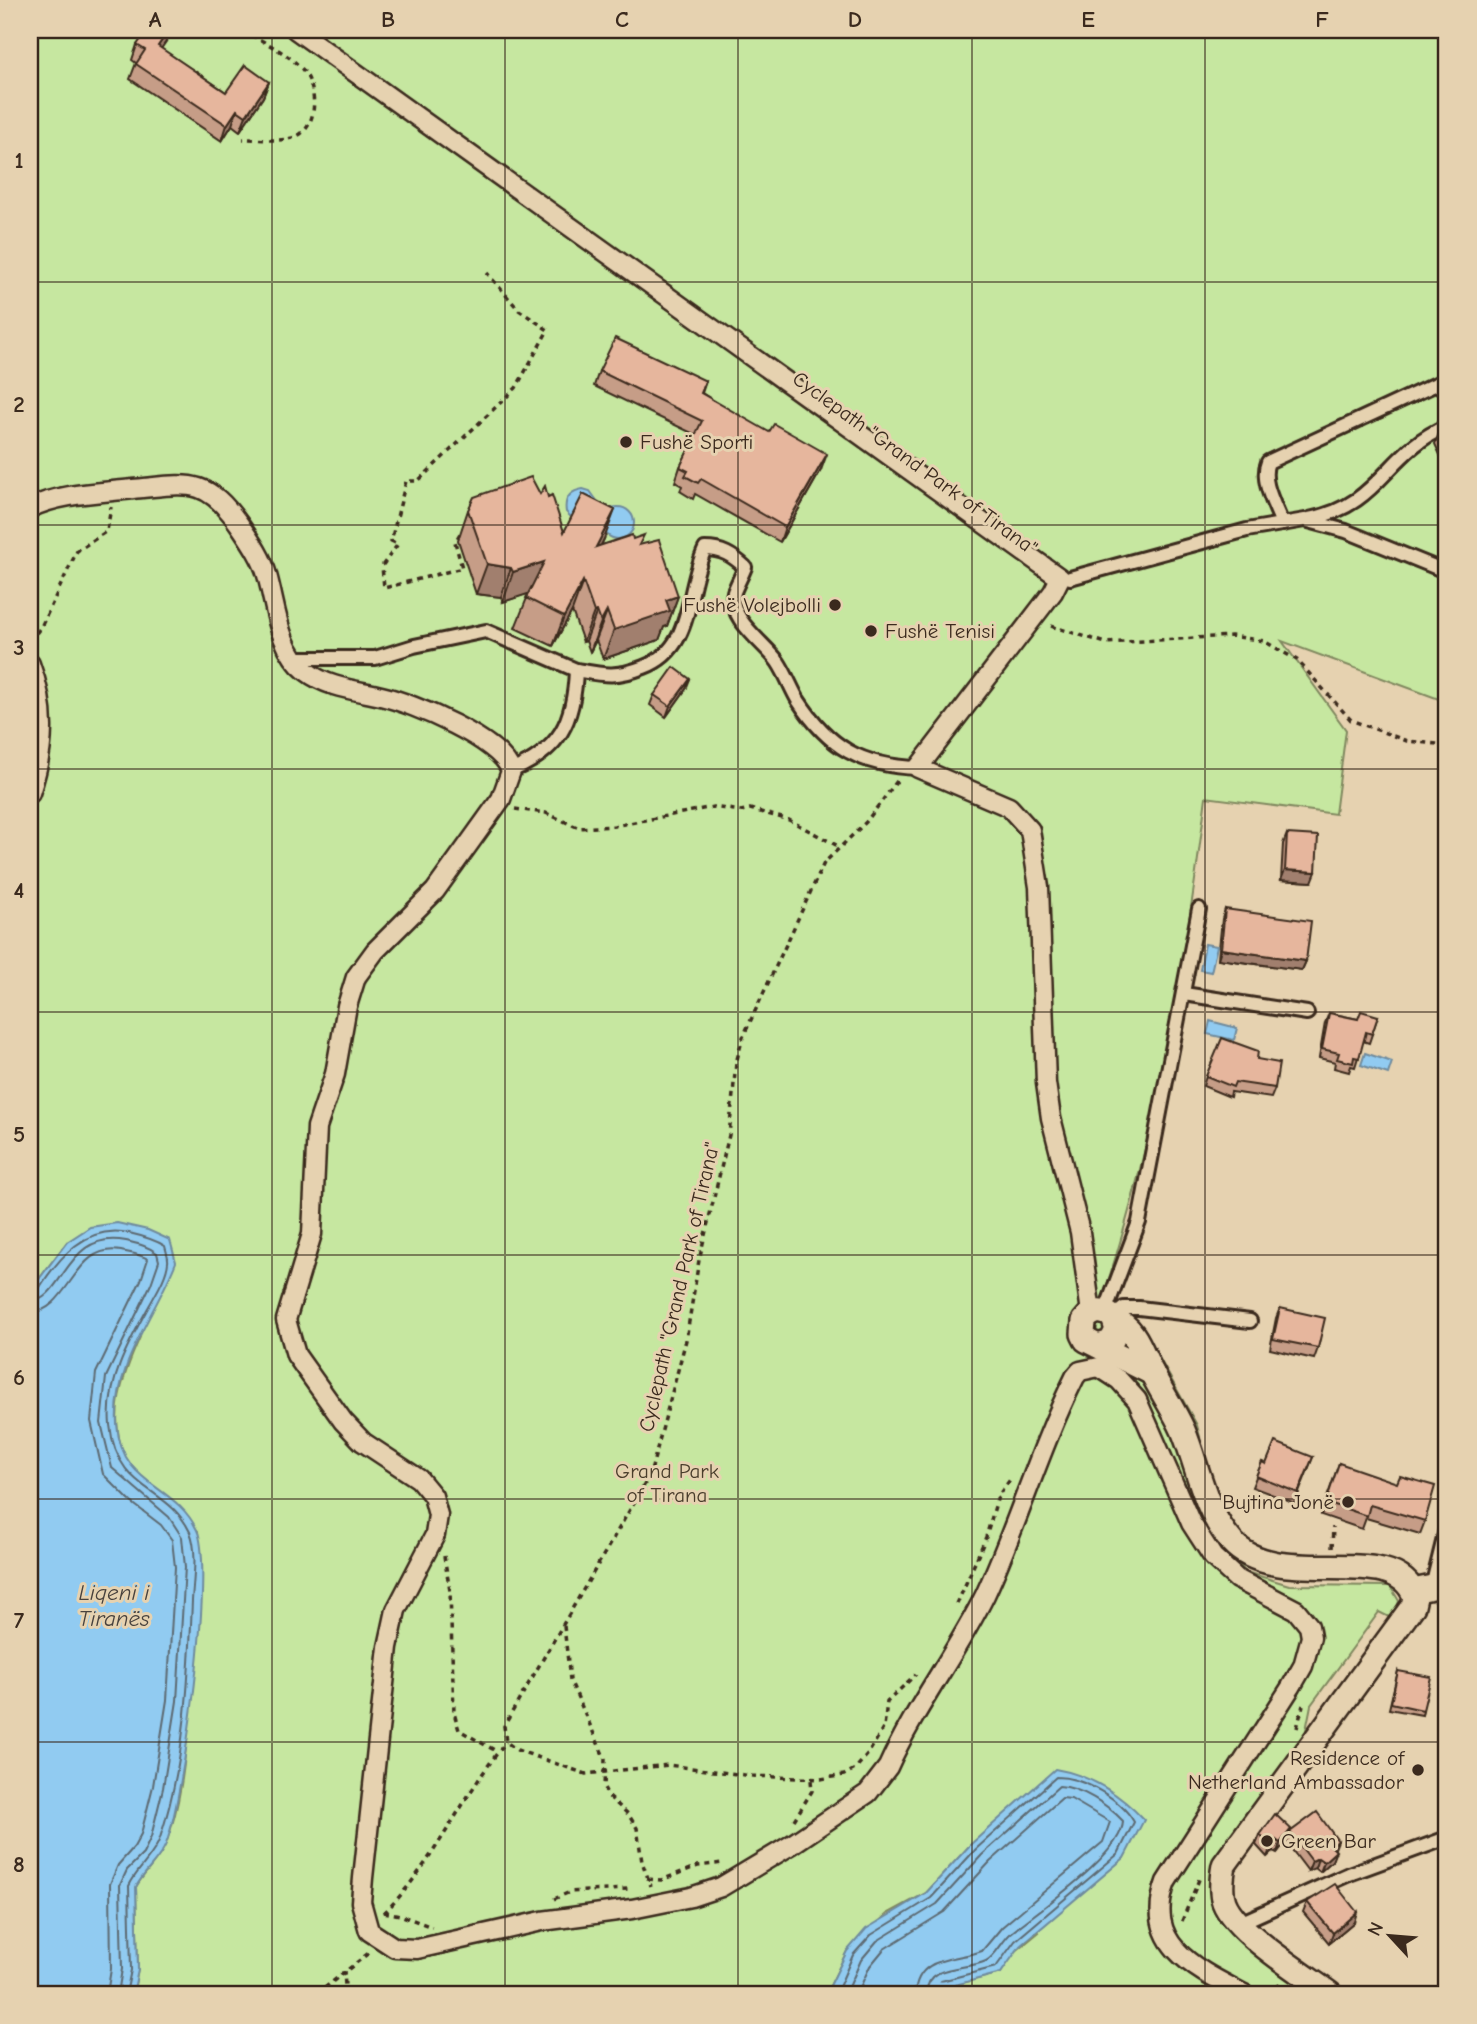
<svg xmlns="http://www.w3.org/2000/svg" width="1477" height="2024" viewBox="0 0 1477 2024" font-family="'Comic Neue',sans-serif">
<style>
.green{fill:#c6e7a0;stroke:#80885f;stroke-width:2}
.water{fill:#91cbf1;stroke:#6f8b9d;stroke-width:2}
.lines{fill:none;stroke-linecap:round;stroke-linejoin:round}
.shore{stroke:#5d6a72;stroke-width:2}
.canal{stroke:#91cbf1;stroke-width:21}
.service-casing{stroke:#3b2a1e;stroke-width:18}
.pedestrian-casing{stroke:#3b2a1e;stroke-width:23}
.minor-casing{stroke:#3b2a1e;stroke-width:28}
.path{stroke:#3b2a1e;stroke-width:3.5;stroke-dasharray:5 5;stroke-linecap:butt}
.service{stroke:#e6d2b0;stroke-width:12}
.pedestrian{stroke:#e6d2b0;stroke-width:18}
.minor{stroke:#e6d2b0;stroke-width:23}
.wall{fill:#c69d87;stroke:#3b2a1e;stroke-width:2}
.shaded-wall{fill:#a17f6e;stroke:#3b2a1e;stroke-width:2}
.building{fill:#e6b69d;stroke:#3b2a1e;stroke-width:2}
.grid{fill:none;stroke:#3b2a1e;stroke-width:2;stroke-opacity:0.55}
.poi-dot{fill:#3b2a1e;stroke:#e6d2b0;stroke-width:2.5}
.labels{text-anchor:middle;dominant-baseline:central;stroke-width:6;stroke-linejoin:round;paint-order:stroke}
.poi-label{font-size:21px;fill:#3b2a1e;stroke:#e6d2b0;text-anchor:start}
.street-label{font-size:21px;fill:#3b2a1e;stroke:#e6d2b0}
.park-label{font-size:21px;fill:#493d2b;stroke:#e6d2b0}
.water-label{font-size:23px;font-style:italic;fill:#48423e;stroke:#e6d2b0}
.neatline{fill:none;stroke:#3b2a1e;stroke-width:2.5}
.grid-label{font-size:23px;text-anchor:middle;font-weight:bold;fill:#3b2a1e}
</style>
<rect width="100%" height="100%" fill="#e6d2b0"/>
<filter id="ink" filterUnits="userSpaceOnUse"><feTurbulence type="fractalNoise" baseFrequency=".0143" numOctaves="2"/><feDisplacementMap in="SourceGraphic" scale="14" xChannelSelector="R" yChannelSelector="G"/><feConvolveMatrix kernelMatrix="1 2 1 2 8 2 1 2 1" color-interpolation-filters="sRGB"/></filter>
<g filter="url(#ink)">
<path class="green" d="M30 30H1447V702L1282 641 1346 730 1335 814 1206 797C1185 967 1156 1138 1102 1300L1131 1317 1148 1338 1197 1425 1200 1437 1180 1446 1208 1523 1225 1551 1246 1572 1289 1585 1390 1586 1399 1601 1393 1619 1379 1612 1311 1705 1305 1735 1218 1853C1207 1876 1207 1894 1221 1917L1314 1994H940L943 1988 1001 1973 1009 1957 1039 1932 971 1844 926 1893 887 1914 847 1951 826 1994H133L138 1970 136 1887C145 1871 159 1861 166 1843 181 1805 185 1758 189 1717 196 1655 203 1593 198 1531 185 1518 129 1469 125 1457 107 1416 123 1375 140 1337L67 1242 30 1291Z"/>
<g class="water">
<path d="M583 489 590 491 598 502 575 521 566 512C564 499 570 491 583 489Z"/>
<circle cx="618" cy="523" r="16"/>
<path d="M1205 944 1217 946 1211 972 1200 970Z"/>
<path d="M1210 1021 1237 1028 1234 1040 1207 1034Z"/>
<path d="M1365 1053 1392 1062 1388 1074 1361 1065Z"/>
<path d="M117 1223 148 1230 170 1240 176 1262C156 1314 113 1365 117 1424 121 1487 175 1483 197 1530 215 1569 183 1800 166 1844 159 1861 144 1871 136 1887L138 1970 133 1994H30V1291L67 1242 90 1227Z"/>
<path d="M1055 1769C1091 1775 1119 1793 1144 1820L1124 1858 1020 1946 1001 1973 943 1988 940 1994H826L847 1951 866 1929 926 1893 971 1844Z"/>
</g>
<g class="lines">
<g class="shore">
<path d="M30 1293 38 1290C59 1257 86 1224 129 1233 142 1236 154 1239 165 1246 166 1251 169 1257 168 1262 167 1276 156 1293 149 1306 129 1342 106 1382 110 1425 117 1493 168 1485 190 1532 198 1551 193 1581 192 1601 189 1679 185 1763 160 1838 154 1857 137 1868 129 1886L131 1970 126 1994"/>
<path d="M30 1302C65 1300 65 1229 126 1241 138 1244 148 1246 157 1253L159 1261 151 1284 106 1377 101 1423 112 1468 169 1517 182 1537 185 1567 177 1701 163 1788 151 1837 143 1854 127 1870 120 1885 122 1969 118 1994"/>
<path d="M30 1313C71 1311 73 1242 121 1251 131 1253 140 1254 148 1259L141 1280 96 1373 91 1421 103 1474 131 1502 161 1525 172 1540 175 1567 167 1700 153 1786 141 1834 134 1847 118 1865 110 1884 111 1969 107 1994"/>
<path d="M836 1994 853 1955 871 1935 931 1898 976 1849 1056 1777C1083 1777 1121 1799 1134 1822L1118 1854 1015 1941 996 1967 941 1981 935 1994"/>
<path d="M846 1994 861 1960 877 1941 937 1904 982 1855 1059 1786C1081 1787 1108 1805 1123 1821 1123 1854 1037 1911 1011 1933 1002 1941 995 1957 986 1961 965 1971 928 1962 926 1994"/>
<path d="M857 1994 870 1966 884 1949 944 1912 990 1862 1062 1798 1071 1799 1110 1822 1103 1842 1002 1927 982 1951C955 1961 917 1955 915 1994"/>
</g>
<path class="canal" d="M941 1992 952 1994"/>
<defs>
<g id="service">
<path d="M1309 519C1382 505 1385 452 1447 426"/>
<path d="M1282 524C1275 505 1260 481 1268 462L1447 379"/>
<path d="M1070 578 1247 530 1305 520 1346 531 1447 572"/>
<path d="M296 658H375L414 646 486 631 576 670C574 722 560 750 511 771"/>
<path d="M576 670C604 675 616 678 644 667 695 648 685 591 705 549 722 549 732 555 745 567 742 575 737 584 734 592 727 619 765 643 778 662 786 674 791 688 798 700 829 748 861 766 918 768"/>
<path d="M1184 994 1307 1013"/>
<path d="M1105 1312 1139 1222 1199 909"/>
<path d="M1113 1317 1124 1308H1139L1250 1321"/>
<path d="M1432 1587 1447 1526"/>
<path d="M1240 1923 1349 1874 1447 1838"/>
</g>
<g id="pedestrian">
<path d="M296 30 1060 578 1053 592 918 768 1009 807 1030 830 1039 887 1046 1083 1051 1118 1080 1232 1091 1313"/>
<path d="M30 508C61 493 99 493 133 489 188 484 205 476 239 524 249 539 262 557 267 575 276 606 278 649 306 671 328 688 356 690 381 696 412 703 502 740 511 771L501 799 435 891 375 951 356 977 347 1006 335 1074 317 1127 312 1234 286 1320 296 1355 343 1421 363 1442 419 1479 433 1496 438 1515 435 1535 396 1610 388 1647 363 1878 361 1902 369 1931 395 1948 417 1949 542 1921 632 1909 691 1897 721 1887 791 1845 868 1793 888 1767C915 1707 956 1654 985 1595 1018 1524 1039 1449 1075 1377L1080 1371 1099 1367 1119 1380 1137 1400 1191 1523 1213 1557 1237 1579 1296 1610 1309 1626 1311 1637 1303 1666 1291 1687 1166 1882C1143 1945 1196 1969 1244 1994"/>
<path d="M30 664C47 709 45 748 30 793"/>
</g>
<g id="minor">
<path d="M1113 1318C1137 1329 1141 1352 1152 1373 1162 1393 1174 1410 1183 1430 1198 1466 1205 1513 1232 1542 1279 1593 1395 1538 1415 1597L1413 1606 1224 1865C1222 1876 1220 1891 1224 1902 1235 1932 1304 1975 1330 1994"/>
<path d="M1098 1346 1111 1342 1117 1330 1113 1317C1102 1309 1092 1310 1084 1321L1083 1334 1086 1340 1152 1373"/>
<path d="M1413 1591 1447 1584"/>
</g>
</defs>
<use href="#service" class="service-casing"/>
<use href="#pedestrian" class="pedestrian-casing"/>
<use href="#minor" class="minor-casing"/>
<g class="path">
<path d="M243 30C261 41 287 52 302 69 318 87 320 130 292 138 276 142 259 139 243 139"/>
<path d="M465 525 455 542 462 568 384 588 382 566 398 544 391 541 406 481H418L516 388 548 330 519 310 487 273"/>
<path d="M1051 626 1106 643 1231 636 1264 641 1297 660 1351 720 1407 741 1447 745"/>
<path d="M30 641 41 627 77 551 107 531 111 507"/>
<path d="M897 781 866 822 824 863 743 1037 736 1063 729 1135 699 1260 686 1340 650 1475 504 1726 506 1742 517 1750 586 1774 668 1765 752 1776 821 1779 844 1775 855 1769 868 1754 884 1727 887 1702 916 1674"/>
<path d="M515 809 546 813 579 828 614 826 713 807 741 811 750 809 789 820 840 847"/>
<path d="M1332 1548 1333 1527"/>
<path d="M444 1556 450 1591 454 1713 459 1730 496 1751"/>
<path d="M957 1604 986 1537 998 1496 1012 1477"/>
<path d="M564 1626 570 1680 605 1759 604 1788 609 1797 628 1814 637 1828 642 1862 651 1886"/>
<path d="M1297 1728 1303 1705"/>
<path d="M794 1820 812 1791 811 1780"/>
<path d="M648 1879 661 1880 698 1866 723 1863"/>
<path d="M554 1899 570 1892 628 1889"/>
<path d="M384 1912 400 1915 432 1927"/>
<path d="M384 1913C434 1864 462 1796 506 1742"/>
<path d="M1182 1921 1200 1877"/>
<path d="M317 1994 370 1952"/>
<path d="M342 1994 345 1986 344 1971"/>
<path d="M1269 1994 1280 1983"/>
</g>
<use href="#service" class="service"/>
<use href="#pedestrian" class="pedestrian"/>
<use href="#minor" class="minor"/>
</g>
<g class="wall">
<path d="M137 45 161 49 226 92 269 82 263 97 240 131 232 125 222 141 130 79 136 63 132 60Z"/>
<path d="M599 371 706 381 702 393 821 470 780 542 695 494 693 499 680 491 682 486 675 482 680 467 696 435 594 386Z"/>
<path d="M1447 422V470L1435 444 1442 425Z"/>
<path d="M540 494 548 497 564 532 604 539 601 545 633 539 640 545 678 596 667 626 664 627 659 640 603 659 596 640 590 652 586 641 583 642 572 611 553 646 515 628 529 593 503 602 501 597 476 594 458 540 468 510Z"/>
<path d="M686 689 666 717 650 705 654 695Z"/>
<path d="M1287 834 1312 882 1281 880 1283 844Z"/>
<path d="M1225 909 1306 961 1302 970 1218 959 1222 919Z"/>
<path d="M1329 1013 1358 1019 1378 1016 1369 1043 1363 1041 1355 1067 1351 1066 1349 1072 1334 1068 1335 1062 1319 1058 1325 1023Z"/>
<path d="M1257 1059 1275 1088 1271 1098 1231 1092 1230 1097 1203 1086 1206 1076Z"/>
<path d="M1280 1308 1318 1348 1314 1359 1270 1349 1276 1318Z"/>
<path d="M1313 1457 1295 1503 1252 1487 1262 1462 1266 1464Z"/>
<path d="M1339 1463 1425 1521 1420 1534 1366 1518 1362 1529 1321 1515Z"/>
<path d="M1398 1671 1423 1710 1422 1715 1389 1709Z"/>
<path d="M1290 1832 1335 1850 1332 1861 1320 1872 1315 1868 1308 1871 1286 1842 1287 1840 1277 1853 1273 1851 1267 1857 1256 1845 1260 1835Z"/>
<path d="M1307 1902 1354 1922 1329 1943 1303 1912Z"/>
</g>
<g class="shaded-wall">
<path d="M169 30H174L152 62 158 46Z"/>
<path d="M269 82 263 97 240 131 246 116Z"/>
<path d="M237 110 232 125 222 141 227 125Z"/>
<path d="M827 454 821 470 780 542 785 527Z"/>
<path d="M615 510 604 539 586 576 596 547Z"/>
<path d="M544 562 534 592 503 602 513 572Z"/>
<path d="M487 564 511 568 501 597 476 594Z"/>
<path d="M583 581 572 611 553 646 564 617Z"/>
<path d="M678 596 667 626 664 627 659 640 603 659 614 630 666 600Z"/>
<path d="M597 611 586 641 583 642 594 612Z"/>
<path d="M607 611 596 640 590 652 601 622Z"/>
<path d="M690 679 686 689 666 717 670 706Z"/>
<path d="M1285 870 1316 872 1312 882 1281 880Z"/>
<path d="M1221 949 1306 961 1302 970 1218 959Z"/>
<path d="M1291 1829 1287 1840 1277 1853 1280 1843Z"/>
<path d="M1276 1840 1273 1851 1267 1857 1271 1847Z"/>
<path d="M1338 1841 1334 1851 1331 1846Z"/>
<path d="M1336 1851 1332 1861 1320 1872 1324 1862Z"/>
<path d="M1318 1858 1315 1868 1308 1871 1312 1861Z"/>
<path d="M1357 1912 1354 1922 1329 1943 1333 1933Z"/>
</g>
<g class="building">
<path d="M147 30H169L158 46 226 92 245 65 269 82 246 116 237 110 227 125 136 64 145 50 137 45Z"/>
<path d="M615 338 706 381 701 393 769 432 774 424 827 454 785 527 701 479 698 483 685 476 688 471 680 467 702 421 599 371Z"/>
<path d="M1447 422V436L1442 425Z"/>
<path d="M531 477 540 494 545 486 548 497 552 495 564 532 583 494 615 510 596 547 632 535 633 539 644 535 639 545 659 540 678 596 666 600 670 611 614 630 607 611 601 622 597 611 594 612 583 581 564 617 526 598 544 562 513 572 511 568 487 564 468 510 474 497Z"/>
<path d="M674 667 690 679 670 706 654 695Z"/>
<path d="M1287 834 1318 836 1316 872 1285 870Z"/>
<path d="M1225 909 1311 921 1306 961 1221 949Z"/>
<path d="M1361 1011 1378 1016 1372 1034 1366 1032 1359 1058 1354 1057 1353 1063 1337 1059 1339 1053 1322 1049 1329 1013 1358 1019Z"/>
<path d="M1222 1038 1258 1051 1257 1059 1279 1063 1275 1088 1235 1082 1233 1087 1206 1076Z"/>
<path d="M1280 1308 1325 1318 1318 1348 1273 1339Z"/>
<path d="M1275 1442 1313 1457 1298 1493 1256 1476 1262 1462 1266 1464Z"/>
<path d="M1339 1463 1397 1483 1400 1476 1435 1486 1425 1521 1370 1505 1367 1516 1326 1502Z"/>
<path d="M1398 1671 1431 1677 1423 1710 1391 1703Z"/>
<path d="M1317 1812 1338 1841 1331 1846 1336 1851 1324 1862 1318 1858 1312 1861 1290 1832Z"/>
<path d="M1275 1814 1291 1829 1280 1843 1276 1840 1271 1847 1260 1835Z"/>
<path d="M1335 1884 1357 1912 1333 1933 1307 1902Z"/>
</g>
</g>
<path class="grid" d="M272 30V1994M505 30V1994M738 30V1994M972 30V1994M1205 30V1994M30 282H1447M30 525H1447M30 769H1447M30 1012H1447M30 1255H1447M30 1499H1447M30 1742H1447"/>
<g class="poi-dot">
<circle cx="626" cy="442" r="7"/>
<circle cx="835" cy="605" r="7"/>
<circle cx="871" cy="631" r="7"/>
<circle cx="1348" cy="1502" r="7"/>
<circle cx="1418" cy="1770" r="7"/>
<circle cx="1267" cy="1841" r="7"/>
</g>
<g class="labels">
<g class="poi-label">
<text x="640" y="442">Fushë Sporti</text>
<text x="821" y="605" text-anchor="end">Fushë Volejbolli</text>
<text x="885" y="631">Fushë Tenisi</text>
<text x="1334" y="1502" text-anchor="end">Bujtina Jonë</text>
<text x="1404" y="1758" text-anchor="end">Residence of<tspan x="1404" dy="24">Netherland Ambassador</tspan></text>
<text x="1281" y="1841">Green Bar</text>
</g>
<g class="street-label">
<text transform="translate(915 463) rotate(36)">Cyclepath "Grand Park of Tirana"</text>
<text transform="translate(679 1287) rotate(-77)">Cyclepath "Grand Park of Tirana"</text>
</g>
<g class="park-label">
<text x="667" y="1471">Grand Park<tspan x="667" dy="24">of Tirana</tspan></text>
</g>
<g class="water-label">
<text x="114" y="1592">Liqeni i<tspan x="114" dy="26">Tiranës</tspan></text>
</g>
</g>
<rect width="1477" height="2024" fill="none" stroke="#e6d2b0" stroke-width="77"/>
<g transform="translate(1390 1936) rotate(296)" stroke="#e6d2b0" stroke-width="5" paint-order="stroke">
<path d="M0-5L12 26L0 18L-12 26Z" fill="#3b2a1e"/>
<text y="-10" font-size="19" font-weight="bold" text-anchor="middle" fill="#3b2a1e">N</text>
</g>
<rect x="38" y="38" width="1400" height="1948" class="neatline"/>
<g class="grid-label">
<text x="155" y="27">A</text>
<text x="388" y="27">B</text>
<text x="622" y="27">C</text>
<text x="855" y="27">D</text>
<text x="1088" y="27">E</text>
<text x="1322" y="27">F</text>
<text x="19" y="168">1</text>
<text x="19" y="412">2</text>
<text x="19" y="655">3</text>
<text x="19" y="898">4</text>
<text x="19" y="1142">5</text>
<text x="19" y="1385">6</text>
<text x="19" y="1628">7</text>
<text x="19" y="1872">8</text>
</g>
</svg>
